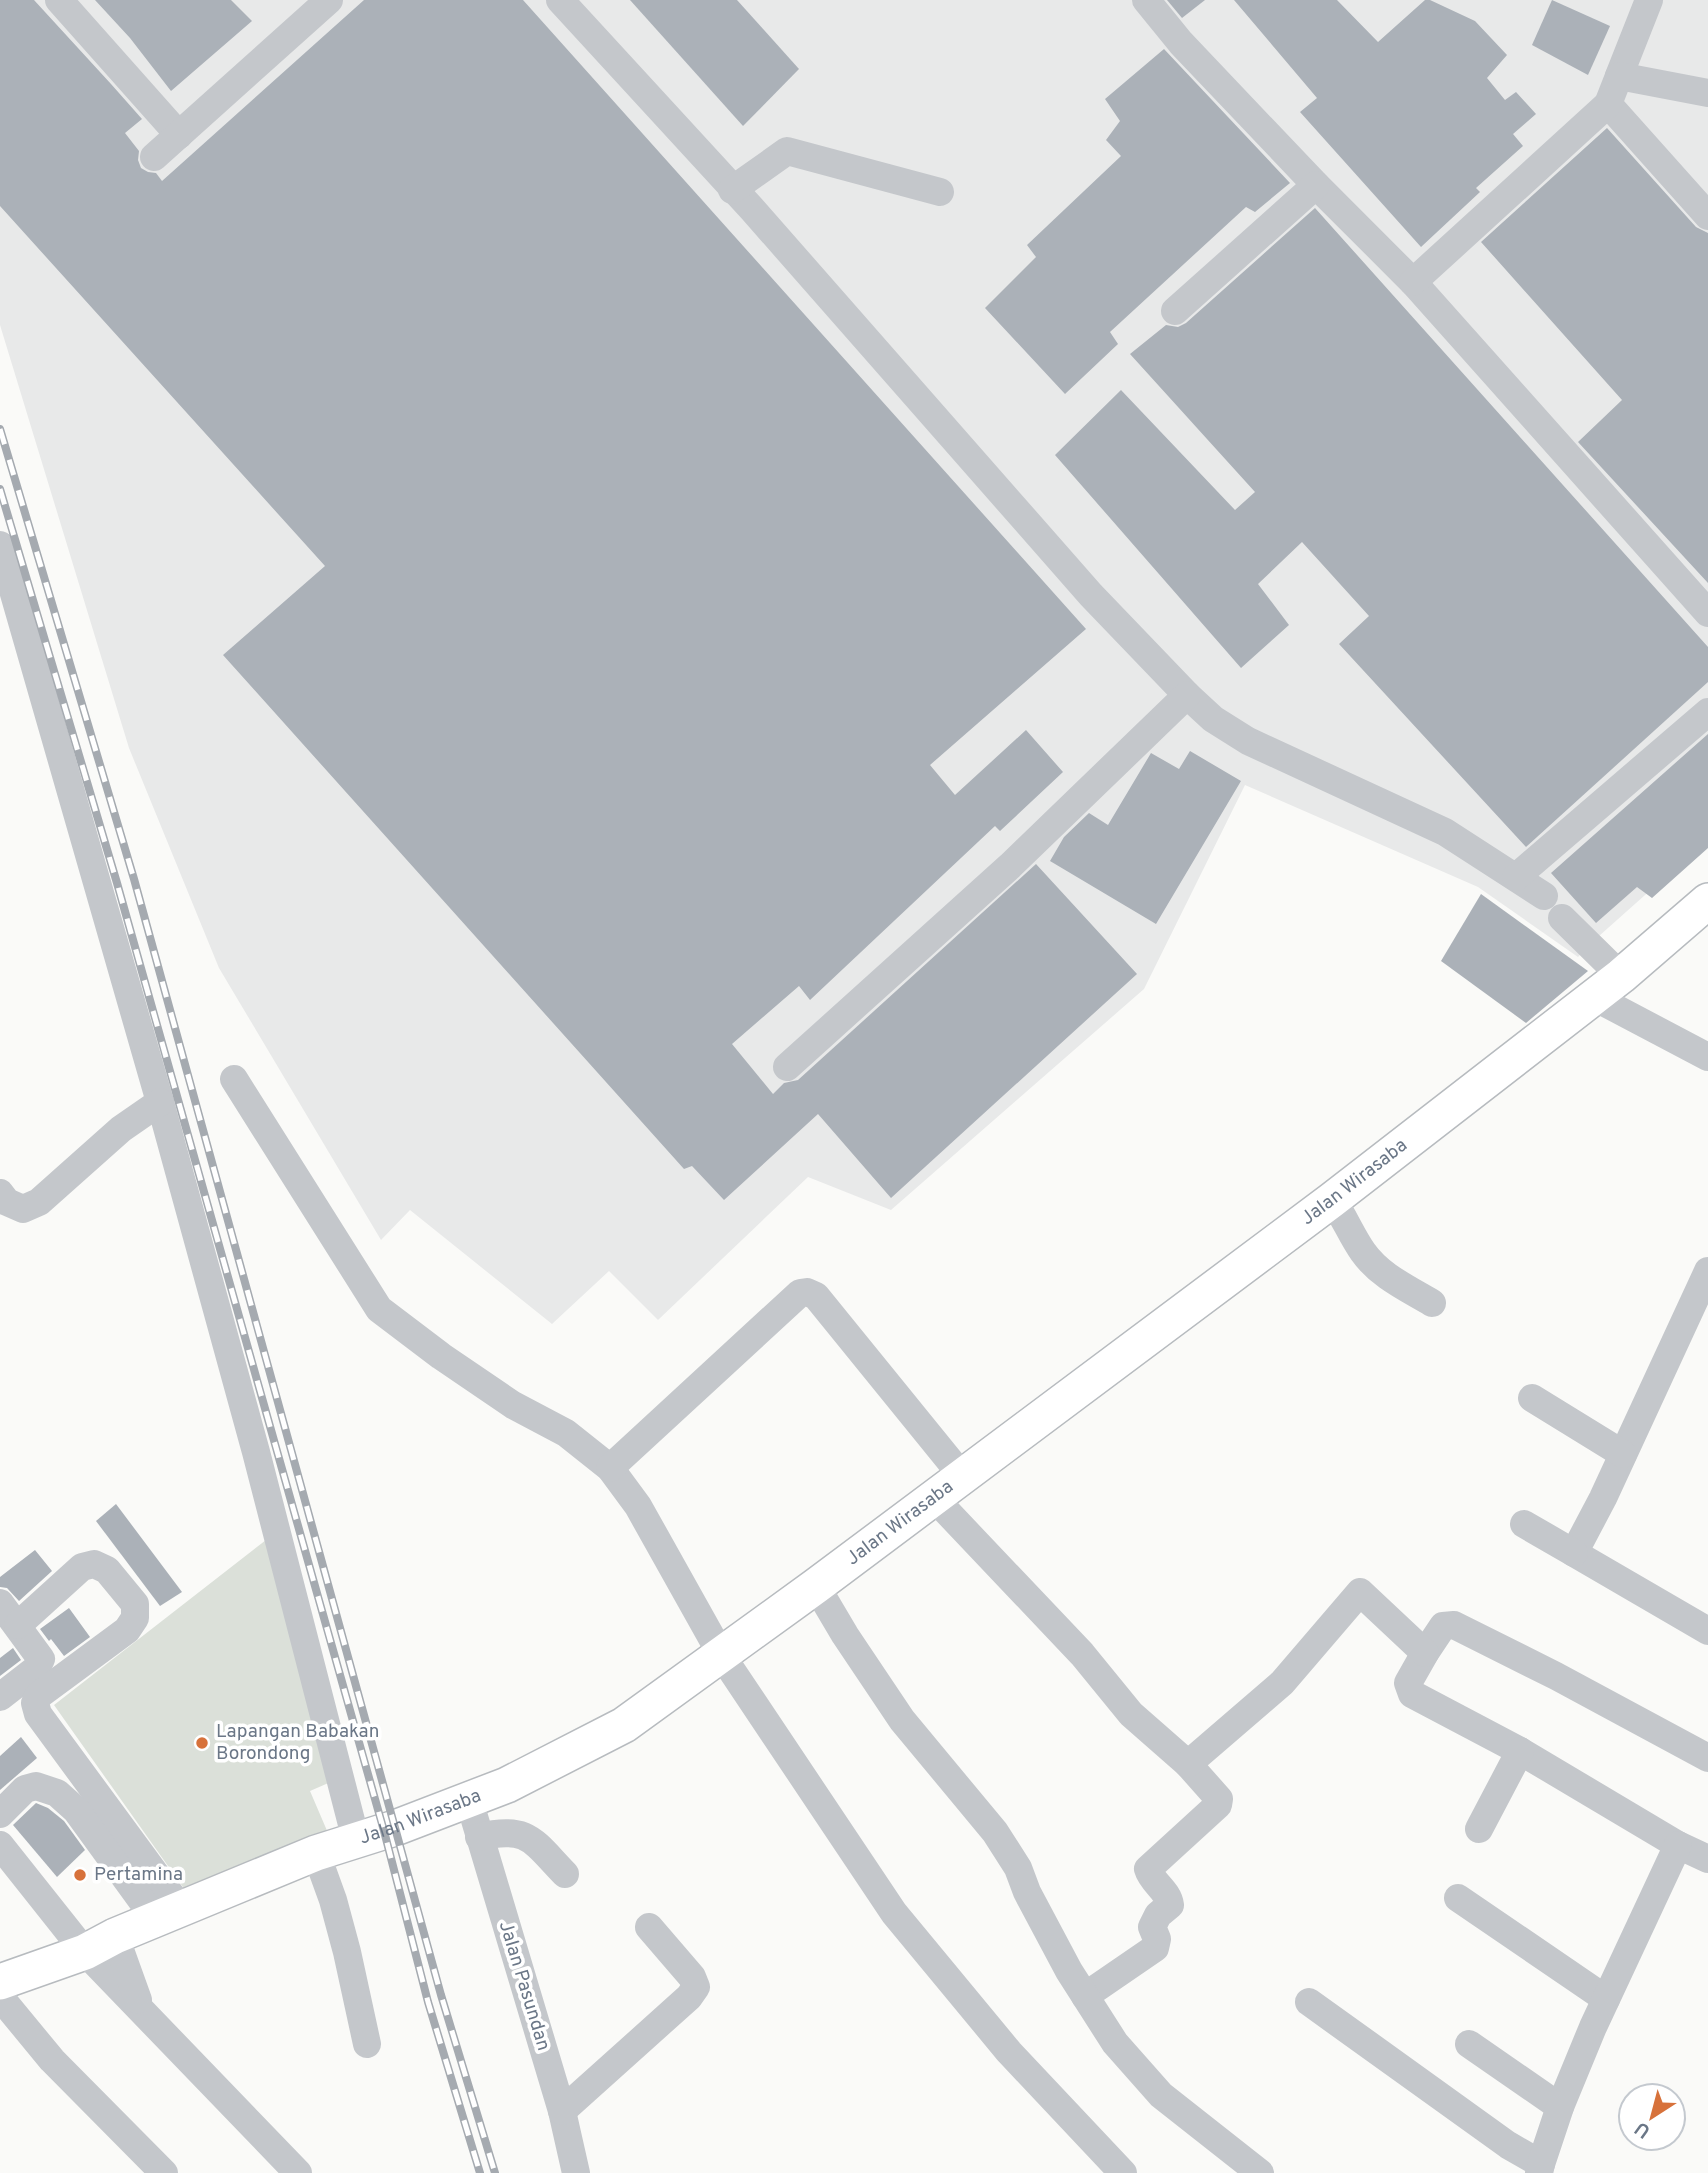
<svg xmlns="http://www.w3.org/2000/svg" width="1708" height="2173" viewBox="0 0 1708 2173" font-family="Overpass,sans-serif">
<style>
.built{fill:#e8e9e9}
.green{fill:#dbe0d9}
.building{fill:#abb1b8}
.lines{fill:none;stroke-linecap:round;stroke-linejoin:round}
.major-casing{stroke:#b7bbbf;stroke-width:38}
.minor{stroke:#c4c7cb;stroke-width:28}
.major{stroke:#fff;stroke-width:35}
.rail-casing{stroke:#a5aab0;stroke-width:8}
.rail{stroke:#fff;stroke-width:5;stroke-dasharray:16;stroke-linecap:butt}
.poi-dot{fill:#d7723b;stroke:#fff;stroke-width:2.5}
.labels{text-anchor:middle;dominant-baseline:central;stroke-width:7;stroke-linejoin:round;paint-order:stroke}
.street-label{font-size:19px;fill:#6b7787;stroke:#fff}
.poi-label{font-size:19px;fill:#6b7787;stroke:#fff;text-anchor:start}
</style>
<rect width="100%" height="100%" fill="#fafaf8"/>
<path class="built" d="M0 0H1708V839L1590 944 1578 957 1478 887 1245 785 1144 989 891 1210 808 1177 658 1320 609 1271 552 1324 410 1210 381 1240 219 968 129 748 0 325Z"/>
<path class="green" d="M266 1540 333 1781 310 1791 328 1833 185 1890 54 1705Z"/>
<g class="building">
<path d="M0 0H34L111 84 142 119 125 133 139 151 138 160 141 168 148 172 156 173 162 181 364 0H523L1086 629 930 765 955 795 1026 730 1063 772 1000 831 995 826 810 1000 799 986 732 1044 773 1094 784 1083 798 1080 1036 864 1137 974 891 1198 818 1114 724 1200 692 1166 684 1169 223 655 325 566 0 206Z"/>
<path d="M95 0H231L252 21 171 91 130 38Z"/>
<path d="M630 0H737L799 69 743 126Z"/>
<path d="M1167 0H1205L1182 18Z"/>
<path d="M1234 0H1337L1378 42 1425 0H1430L1475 21 1507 55 1487 78 1505 100 1516 92 1536 114 1513 134 1523 146 1476 188 1480 192 1421 247 1300 112 1317 98Z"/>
<path d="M1552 0 1610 26 1588 75 1532 45Z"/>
<path d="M1164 49 1290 183 1255 212 1246 207 1110 332 1118 344 1065 394 985 308 1036 257 1027 245 1121 156 1106 140 1120 121 1105 99Z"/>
<path d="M1607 128 1696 227 1708 233V583L1578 442 1622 400 1481 242Z"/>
<path d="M1315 208 1708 647V682L1526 847 1339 644 1369 616 1302 542 1258 584 1289 625 1241 668 1055 455 1121 390 1235 510 1255 492 1130 354 1166 325 1178 327 1186 323Z"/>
<path d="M1708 734V848L1652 898 1637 887 1596 923 1551 873Z"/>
<path d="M1190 751 1241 781 1156 924 1050 861 1064 837 1089 813 1108 825 1151 753 1179 769Z"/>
<path d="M1481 894 1588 971 1526 1023 1441 961Z"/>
<path d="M116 1504 182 1592 160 1606 96 1521Z"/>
<path d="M35 1550 52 1571 19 1601 7 1588 0 1587V1577Z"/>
<path d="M69 1608 90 1637 64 1656 51 1639 49 1641 40 1629Z"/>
<path d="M13 1648 21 1660 0 1676V1658Z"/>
<path d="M21 1737 37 1758 0 1790V1756Z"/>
<path d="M36 1803 48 1808 64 1821 85 1850 57 1877 13 1825Z"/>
</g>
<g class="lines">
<defs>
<g id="major">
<path id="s1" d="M0 1982 85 1952 115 1936 316 1853 395 1828 507 1785 624 1725 816 1586 1332 1200 1621 976 1708 901"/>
</g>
</defs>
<use href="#major" class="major-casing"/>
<g class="minor">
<path d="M59 0 179 135"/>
<path d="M560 0 752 209 1091 595 1187 695 1213 719 1248 741 1445 832 1544 896"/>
<path d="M1146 0 1181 43 1316 185 1413 282 1708 613"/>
<path d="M1619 76 1649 0"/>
<path d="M1608 104 1708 216"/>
<path d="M154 157 329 0"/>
<path d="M732 190 787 151 940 192"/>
<path d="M1413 282 1608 104 1619 76 1708 93"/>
<path d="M1175 311 1316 185"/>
<path d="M0 545 160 1102 256 1452 356 1840"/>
<path d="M1516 877 1708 712"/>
<path d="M1562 918 1621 976"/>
<path d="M1594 997 1708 1057"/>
<path d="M787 1067 1010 866 1187 695"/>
<path d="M234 1079 379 1309 441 1356 513 1405 566 1433 610 1468 638 1506 722 1656 894 1913 1009 2052 1123 2173"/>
<path d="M0 1193 7 1202 23 1209 39 1202 121 1129 160 1102"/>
<path d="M1332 1200C1344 1216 1351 1235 1363 1252 1380 1276 1407 1288 1432 1303"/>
<path d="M1708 1271 1603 1498 1574 1553 1708 1631"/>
<path d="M1532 1398 1623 1454"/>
<path d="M610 1468 800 1293 807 1292 816 1296 963 1477"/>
<path d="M934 1498 1082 1654 1131 1714 1188 1764 1219 1799 1218 1805 1148 1869C1152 1883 1168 1890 1170 1905L1158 1915 1152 1927 1157 1939 1155 1948 1085 1996"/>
<path d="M1524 1524 1574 1553"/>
<path d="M816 1586 845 1635 902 1720 995 1832 1018 1868 1027 1892 1069 1971 1115 2043 1161 2095 1260 2173"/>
<path d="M0 1603 41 1659 36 1669 0 1697"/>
<path d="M18 1625 82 1567 94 1564 107 1570 135 1604V1618L127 1630 39 1695 35 1703 38 1714 182 1910"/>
<path d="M1708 1758 1556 1676 1454 1625 1443 1626 1425 1653 1408 1683 1412 1694 1520 1751 1678 1845 1708 1859"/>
<path d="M1188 1764 1282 1683 1360 1592 1425 1653"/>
<path d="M469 1800 562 2111 576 2173"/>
<path d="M0 1814 25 1789 36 1786 57 1793 76 1810 156 1920"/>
<path d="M1479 1829 1520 1751"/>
<path d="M479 1837C528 1825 533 1841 565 1874"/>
<path d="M0 1845 85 1952 298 2173"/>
<path d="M316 1853 333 1900 347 1952 367 2044"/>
<path d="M1458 1898 1606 1999"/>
<path d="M115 1936 138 2000"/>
<path d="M0 1997 52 2060 164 2173"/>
<path d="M1309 2002 1508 2145 1541 2164 1539 2173"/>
<path d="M1469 2044 1560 2107"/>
<path d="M562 2111 689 1997 696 1987 692 1977 649 1927"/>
<path d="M1541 2164 1560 2107 1593 2027 1678 1845"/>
</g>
<use href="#major" class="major"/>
<defs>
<g id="rail">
<path d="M0 429 134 879 441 1995 495 2173"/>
<path d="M0 489 117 883 384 1831 428 2002 480 2173"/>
</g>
</defs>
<use href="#rail" class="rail-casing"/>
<use href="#rail" class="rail"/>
</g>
<g class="poi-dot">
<circle cx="202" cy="1743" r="7"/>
<circle cx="80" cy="1875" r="7"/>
</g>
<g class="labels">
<g class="street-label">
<text stroke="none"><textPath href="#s1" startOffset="1586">Jalan Wirasaba</textPath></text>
<text stroke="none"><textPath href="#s1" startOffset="1018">Jalan Wirasaba</textPath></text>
<text stroke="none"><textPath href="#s1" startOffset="452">Jalan Wirasaba</textPath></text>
<text transform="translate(524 1986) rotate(73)">Jalan Pasundan</text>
</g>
<g class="poi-label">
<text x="216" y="1732">Lapangan Babakan<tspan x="216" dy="22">Borondong</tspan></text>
<text x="94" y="1875">Pertamina</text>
</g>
</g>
<g transform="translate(1652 2117) rotate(216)"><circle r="33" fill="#ffffff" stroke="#c4c9cf" stroke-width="2"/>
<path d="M0-5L12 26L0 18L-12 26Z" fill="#d7723b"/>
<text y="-10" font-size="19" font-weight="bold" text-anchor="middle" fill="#6b7787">U</text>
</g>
</svg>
